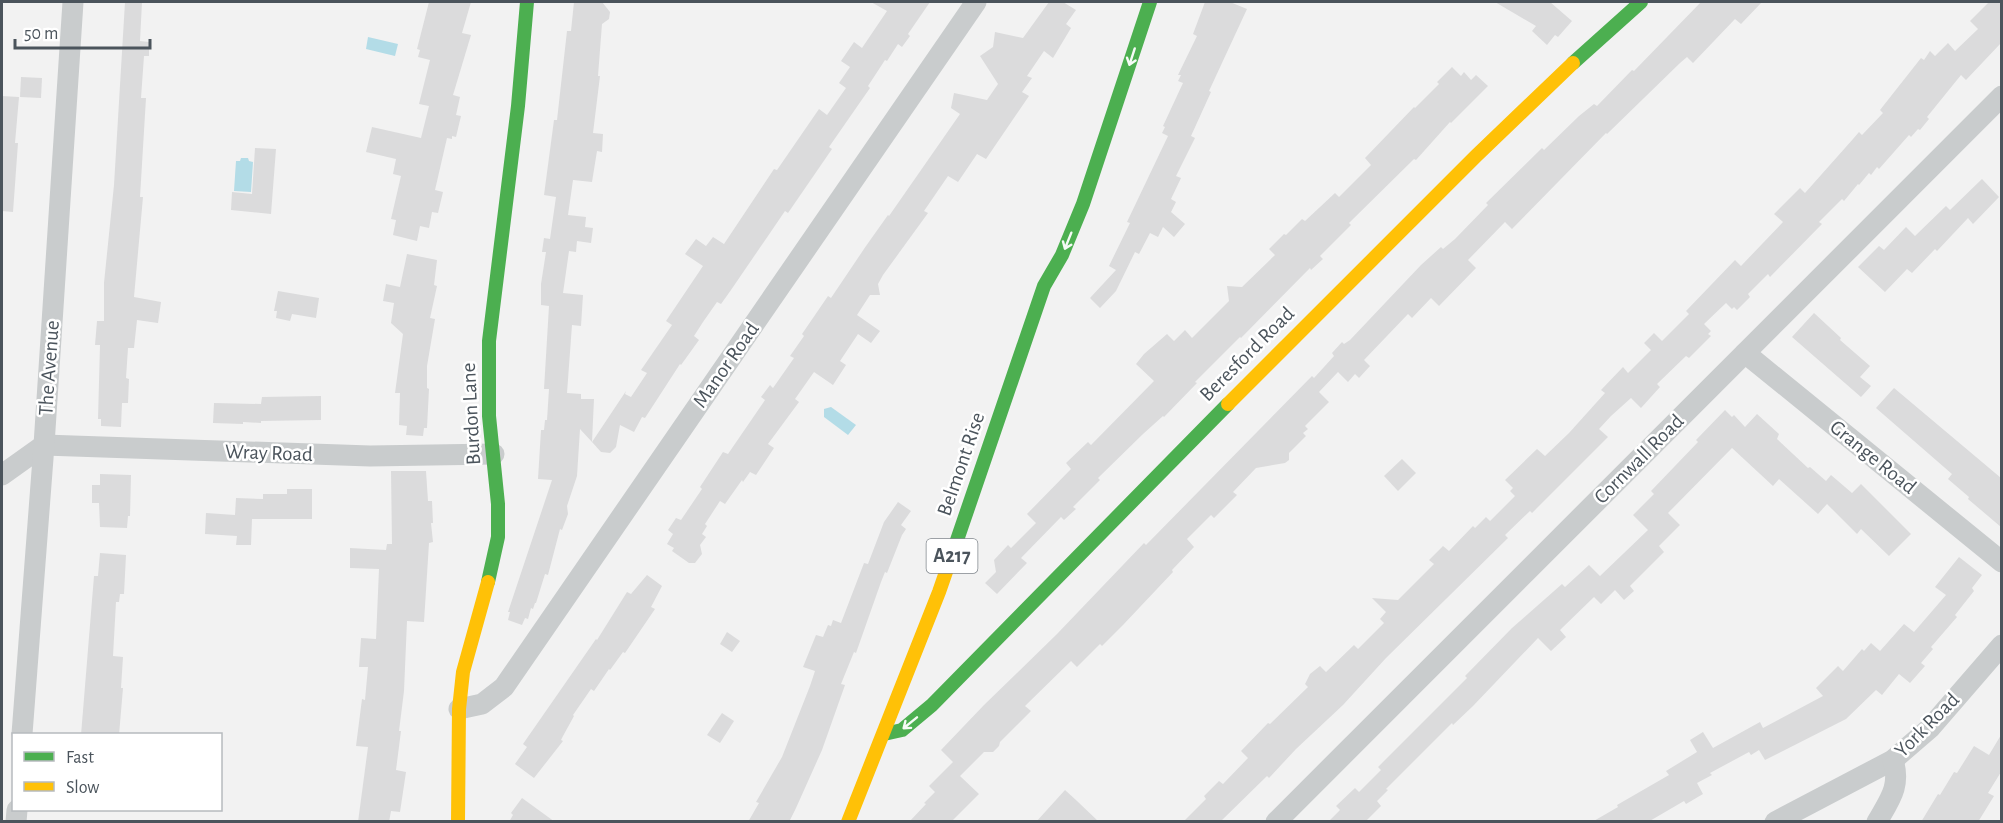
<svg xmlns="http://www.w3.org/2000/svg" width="2003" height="823" viewBox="0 0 2003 823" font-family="'Alegreya Sans',sans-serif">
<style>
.water{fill:#b3dce7}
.building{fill:#dbdbdc}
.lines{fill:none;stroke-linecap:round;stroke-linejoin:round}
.street{stroke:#c9cccd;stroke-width:21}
.fast{stroke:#4caf50;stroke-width:14}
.slow{stroke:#ffc107;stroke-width:14}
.oneway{stroke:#f6fbf6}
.labels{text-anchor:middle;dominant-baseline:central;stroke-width:5;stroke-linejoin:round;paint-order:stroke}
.shield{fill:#fff;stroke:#81878d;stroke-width:1.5}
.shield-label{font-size:20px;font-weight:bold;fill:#4b545c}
.street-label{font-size:21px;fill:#4b545c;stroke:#fff}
</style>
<rect width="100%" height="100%" fill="#f2f2f2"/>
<g class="water">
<path d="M368 37 398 44 395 56 366 49Z"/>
<path d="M241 158H248L249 161 253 162 251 192 234 191 236 161H240Z"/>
<path d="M831 407 856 425 848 435 824 417V409Z"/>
</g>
<g class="building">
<path d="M125 2H142L140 41 149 42V56H144L141 98H146L140 197H143L134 297 161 302 158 323 137 320 134 348H128L126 378 129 379 128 403H122L121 427 101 426V419H98L100 345H95L97 321H104V283L114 185Z"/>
<path d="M429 2H471L462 33 471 35 453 95 460 97 456 115 461 116 456 137 452 136V139L447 138 435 190 443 192 438 213 432 212 429 228 420 226 417 241 393 235 396 220 391 219 401 176 393 174 396 159 366 152 372 127 421 138 429 106 419 104 430 60 418 57 420 50 417 49Z"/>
<path d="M574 2H602L610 12 609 19 602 24 598 76H600L593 133 603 134 602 152 597 151 592 182 573 180 568 215 586 217 585 227 593 228 591 243 577 241 576 252 569 251 563 293 583 295 581 326 572 325 567 393 581 394V399H594L592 442 580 429 577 476 567 506 568 514 562 530 560 529 548 575 545 574 536 603H535L533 609 531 608 528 619 525 618 522 625 508 620 510 612H508L552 480 538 479 541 430H544L545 420H547L549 389H544L549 306 541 305V284L546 252H542L544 238 550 239 556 197 544 195 554 120H557L567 31H571Z"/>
<path d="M871 2H930L908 34 910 36 902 47 898 44 887 61 885 60 868 86 870 88 829 147 832 149 788 213 785 211 731 290 721 304 717 302 703 322 694 336 699 340 681 365 680 364 645 418 642 417 634 432 620 425 616 447 610 453 601 452 592 442 626 391 625 394 631 397 647 373 641 370 672 325 666 321 703 266 685 254 696 239 706 246 713 237 724 244 774 169 777 170 819 109 827 115 846 88 839 83 850 67 841 61 854 42 862 48 887 11Z"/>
<path d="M1049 2H1063L1076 10 1066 24 1071 28 1053 58 1044 51 1027 76 1032 78 1022 92 1029 96 986 159 977 154 958 182 948 176 924 211 928 213 883 275 878 284 880 295H870L857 315 880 331 871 343 858 334 840 361 846 365 833 385 814 372 795 399 799 402 768 444 774 448 756 475 750 472 743 482 742 480 725 504 720 501 705 524 707 526 702 534 706 537 700 545 702 554 695 563H689L672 551 674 548 667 544 673 534 668 530 676 518 681 520 702 489 700 487 723 452 728 454 765 400 761 397 770 385 773 388 794 358 790 356 804 336 802 334 828 296 831 298 866 246 888 215 889 216 960 114 951 108 954 93 987 100 998 84 980 56 993 47 995 32 1023 38Z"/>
<path d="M1205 2H1230L1247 9 1209 91 1211 92 1191 136 1195 138 1176 176 1181 178 1171 199 1176 202 1171 212 1185 224 1174 237 1163 227 1158 237 1150 233 1139 254 1135 252 1116 291 1100 308 1090 298 1116 270 1109 266 1130 223 1127 222 1168 136 1162 133 1165 127 1163 126 1183 83 1178 81 1181 75H1178L1197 36 1193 34Z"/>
<path d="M1495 2H1550L1572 21 1558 37 1555 35 1547 45 1532 31 1536 26Z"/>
<path d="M1701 2H1762L1741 24 1735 19 1693 63 1687 57 1680 63 1607 134 1606 133 1512 229 1505 222 1468 260 1476 268 1439 306 1431 298 1412 318 1408 314 1364 360 1370 366 1359 378 1355 374 1348 382 1338 372 1319 392 1329 402 1305 426 1308 429 1303 433 1306 436 1289 453V460L1285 463 1256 468 1233 492 1237 495 1214 518 1211 515 1187 539 1194 547 1172 570 1173 572 1123 625 1102 646 1100 644 1077 667 1071 661 1025 706 1031 711 1000 742 999 746 993 752H984L960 776 979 794 951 822H909L926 804 924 803 935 792 929 786 953 762 941 750 984 705 1057 634 1144 543 1146 545 1312 376 1314 378 1334 356 1332 353 1342 342 1344 344 1350 340 1421 265 1441 247 1443 249 1455 239 1488 205 1486 203 1542 148 1544 150 1579 116 1594 104 1597 106 1632 70 1634 71Z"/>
<path d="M1989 2H2001V43L1966 80 1961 75 1927 117 1929 119 1920 130 1918 129 1911 137 1909 135 1879 169 1877 167 1871 175 1869 173 1859 185 1858 184 1844 201 1842 199 1819 222 1822 224 1770 277 1768 274 1748 294 1750 297 1737 310 1734 307 1732 309 1726 303 1704 324 1711 331 1708 334 1711 336 1689 358 1686 356 1657 384 1660 387 1641 408 1631 398 1611 416 1599 429 1608 437 1532 513 1530 511 1505 535 1508 538 1386 658 1343 705 1296 749 1269 778 1267 776 1220 822H1183L1206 799 1204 796 1219 781 1223 784 1248 758 1241 751 1268 723 1270 724 1308 687 1305 684 1310 674 1320 666 1326 672 1354 645 1358 649 1384 623 1380 619 1386 612 1372 598 1398 600 1434 564 1429 560 1443 546 1449 551 1473 526 1475 528 1486 517 1490 521 1515 496 1510 491 1513 488 1505 480 1537 449 1545 456 1569 433 1605 393 1601 390 1623 367 1628 373 1651 350 1644 343 1654 333 1662 341 1689 314 1686 311 1735 260 1741 266 1783 222 1774 214 1800 188 1805 193 1853 139 1859 132 1862 135 1883 113 1880 110 1921 58 1924 60 1930 51 1935 56 1948 43 1955 51 1978 29 1970 21Z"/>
<path d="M1452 67 1461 76 1464 72 1471 80 1476 75 1488 86 1451 123 1450 122 1416 160 1414 159 1349 223 1351 225 1320 256 1323 259 1311 270 1310 268 1241 338 1240 337 1195 382 1197 383 1164 417 1163 416 1143 434 1098 478 1100 480 1073 507 1076 509 1064 520 1061 517 1021 558 1027 563 997 594 985 583 996 572 994 560 1008 545 1011 548 1036 523 1027 514 1071 469 1066 463 1088 442 1091 445 1154 381 1136 364 1144 354 1167 334 1174 341 1185 330 1192 338 1229 301 1227 286 1242 287 1275 255 1269 249 1284 234 1286 235 1302 219 1305 221 1335 193 1339 197 1371 165 1365 158 1414 107 1415 108 1439 84 1437 82Z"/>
<path d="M21 77 42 78 41 98 20 97Z"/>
<path d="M2 96 19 97 15 143H18L13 212 2 211Z"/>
<path d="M255 148 276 149 271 214 231 210 232 192 252 194Z"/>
<path d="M1982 179 1999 197 1973 224 1968 218 1937 251 1935 249 1912 273 1907 269 1885 292 1858 267 1879 246 1884 250 1906 227 1915 236 1946 206 1950 210Z"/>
<path d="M407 254 437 260 434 285 437 286 430 318 435 319 427 366V388L429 389 427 428H424L423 436 406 435 407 426 399 425 400 393H395L403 334 391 323 394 303 383 301 386 284 400 287Z"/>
<path d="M278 291 319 298 316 318 292 314 290 321 276 318 277 311H274Z"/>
<path d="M1814 313 1841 338 1840 340 1870 366 1860 377 1871 386 1861 397 1792 337Z"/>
<path d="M1894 388 2001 478V527L1968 499 1969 497 1948 479 1952 474 1876 408Z"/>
<path d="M321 396V420L261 421V423L243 422V424L213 423 214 403 261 404 262 397Z"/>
<path d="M1725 410 1732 417 1734 415 1745 427 1757 414 1779 434 1777 439 1808 468 1810 467 1826 481 1831 475 1852 493 1861 484 1911 534 1889 556 1861 529 1857 534 1827 504 1818 514 1779 479 1773 486 1732 448 1668 513 1680 525 1659 546 1664 552 1630 586 1634 591 1624 600 1615 590 1601 604 1594 597 1560 630 1566 637 1551 651 1538 638 1473 706 1453 725 1452 723 1386 789 1388 790 1377 801 1381 806 1365 822H1328L1340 810 1336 806 1355 788 1359 792 1381 770 1378 767 1467 678 1465 676 1512 628 1562 584 1565 587 1589 565 1600 576 1648 530 1633 515 1654 494 1651 491 1698 442 1696 440Z"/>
<path d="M1402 459 1416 473 1398 491 1384 476Z"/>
<path d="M391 471H426L428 501H432L433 523H431L433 542 429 543 424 622 407 621 404 691 399 731H401L396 770 406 772 400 812 391 811 389 822H358L368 747 356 746 362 699 365 700 368 667H359L361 638 376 639 379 569 350 568V548L386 550 387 544H392Z"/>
<path d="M100 474 131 475 130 516H128L127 528 100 527 99 503H92V485H100Z"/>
<path d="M287 489H312V519H252L251 545H236L237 536 205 534 206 513 235 515 236 498 263 499V494H287Z"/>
<path d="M898 502 911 511 901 525 906 529 902 535 887 573 885 572 881 582 856 653 854 652 841 684 845 685 822 750 796 808 789 822H748L759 803 756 802 782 757 810 686 815 671 803 667 816 635 823 637 828 625 831 626 833 620 841 623 864 563 868 564 884 522Z"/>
<path d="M100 553 126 555 124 594H120L119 602H116L113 656 123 657 121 688H123L119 735H81L94 576H98Z"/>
<path d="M1959 557 1982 575 1972 588 1974 591 1955 615 1957 617 1931 647 1933 649 1921 663 1925 666 1910 683 1899 674 1882 695 1876 690 1846 719 1765 760 1759 750 1751 755 1749 752 1710 773 1712 775 1697 783 1703 794 1686 804 1684 801 1648 822H1592L1618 807 1617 805 1669 775 1666 771 1697 752 1690 740 1703 732 1713 748 1760 722 1763 728 1823 696 1816 688 1838 666 1843 671 1862 649 1864 651 1871 643 1880 651 1904 624 1914 632 1946 595 1935 587Z"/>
<path d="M647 575 662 586 651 607 655 609 625 653 623 652 610 670 609 669 594 691 591 689 573 715 574 716 563 736 561 740 563 741 534 778 515 764 527 747 523 744 596 639 597 640 627 592 631 594Z"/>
<path d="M727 632 740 641 732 652 720 644Z"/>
<path d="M722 713 734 721 720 743 707 735Z"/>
<path d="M2001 735V772L1988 793 1994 796 1978 822H1921L1938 794 1940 795 1954 772 1957 773 1974 746 1989 755Z"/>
<path d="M1065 790 1077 801 1099 822H1036Z"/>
<path d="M522 798 555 822H509L513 815 511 813Z"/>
</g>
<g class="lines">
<g class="street">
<path d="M1745 353 2002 562"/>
<path d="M2 475 44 445 370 456 494 454"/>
<path d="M459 709 482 704 504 687 976 2"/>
<path d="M22 734 44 445 73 2"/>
<path d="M16 822 17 810"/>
<path d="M1276 822 2002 96"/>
<path d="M1775 822 1893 760 1930 728 2002 645"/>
<path d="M1877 822C1890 799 1901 786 1893 760"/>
</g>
<g class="fast">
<path d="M1573 63 1641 2"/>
<path d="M955 546 1044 286 1062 255 1083 204 1150 2"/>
<path d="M488 582 498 537V504L489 416V341L518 106 527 2"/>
<path d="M884 734 902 730 932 705 1228 404"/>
</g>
<g class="slow">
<path d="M1228 404 1476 156 1573 63"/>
<path d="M458 822 459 709 463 672 488 582"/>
<path d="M848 822 939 592 955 546"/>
</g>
</g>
<defs><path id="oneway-shaft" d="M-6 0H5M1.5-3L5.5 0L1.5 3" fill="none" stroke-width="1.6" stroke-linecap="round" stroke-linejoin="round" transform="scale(1.5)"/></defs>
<g class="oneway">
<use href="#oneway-shaft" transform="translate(1132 57) rotate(108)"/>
<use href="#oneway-shaft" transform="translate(1068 241) rotate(112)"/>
<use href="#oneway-shaft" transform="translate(910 723) rotate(141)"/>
</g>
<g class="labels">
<rect class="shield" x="926.5" y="539" width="51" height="34" rx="4.5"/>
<g class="shield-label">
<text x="952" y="556">A217</text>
</g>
<g class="street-label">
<text transform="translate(1247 354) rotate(-45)">Beresford Road</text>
<text transform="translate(726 365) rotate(-55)">Manor Road</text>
<text transform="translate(49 368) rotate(-86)">The Avenue</text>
<text transform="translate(471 414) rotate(-93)">Burdon Lane</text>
<text transform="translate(269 453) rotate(2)">Wray Road</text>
<text transform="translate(1873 457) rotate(39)">Grange Road</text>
<text transform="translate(1639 459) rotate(-45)">Cornwall Road</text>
<text transform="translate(961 464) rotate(-71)">Belmont Rise</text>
<text transform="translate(1927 725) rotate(-45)">York Road</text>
</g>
</g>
<rect width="2003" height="823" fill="none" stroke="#4b545c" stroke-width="6"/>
<rect x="12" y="733" width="210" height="78" fill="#ffffff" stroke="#b7bbbe" stroke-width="1.5"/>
<rect x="24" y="752" width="30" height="9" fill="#4caf50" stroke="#b7bbbe" stroke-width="1.5"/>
<text x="66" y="763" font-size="18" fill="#4b545c">Fast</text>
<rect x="24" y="782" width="30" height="9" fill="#ffc107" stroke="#b7bbbe" stroke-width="1.5"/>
<text x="66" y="793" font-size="18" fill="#4b545c">Slow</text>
<path d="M15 39v9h135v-9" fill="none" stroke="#4b545c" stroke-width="3"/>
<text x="24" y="39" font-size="18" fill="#4b545c" stroke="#ffffff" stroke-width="4.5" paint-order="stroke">50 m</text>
</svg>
